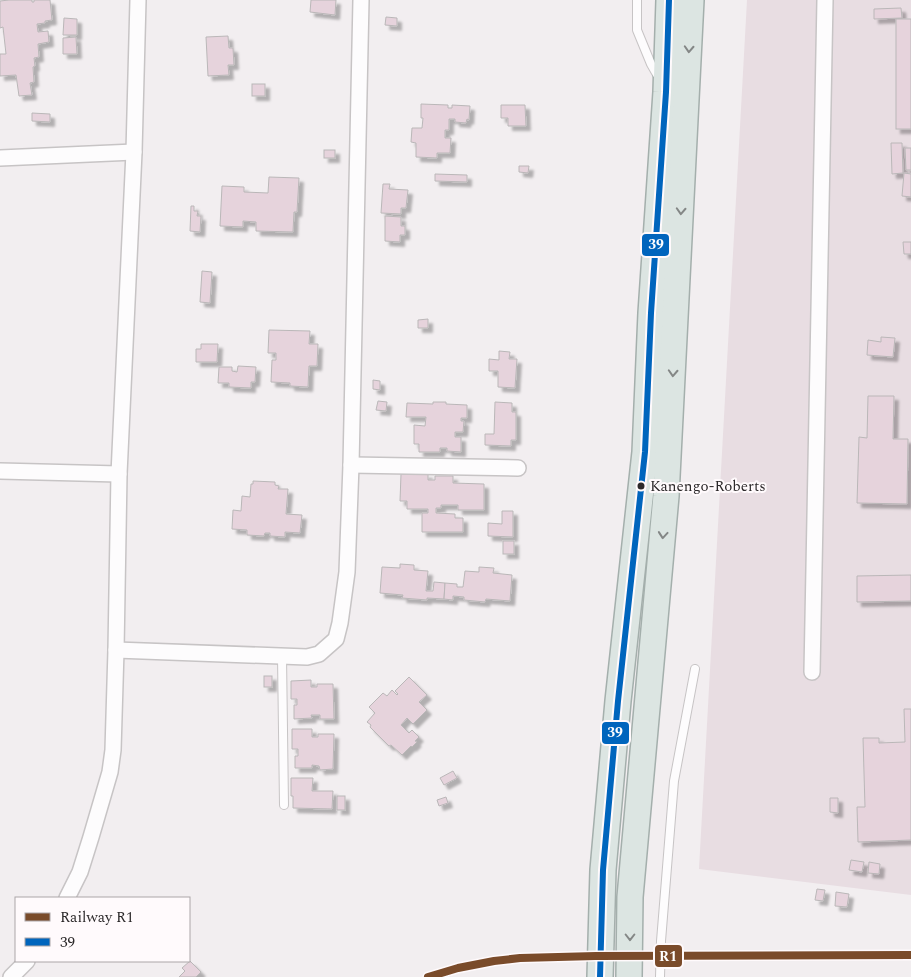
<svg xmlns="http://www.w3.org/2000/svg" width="911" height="977" viewBox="0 0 911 977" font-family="Spectral,serif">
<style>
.built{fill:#e8dde2}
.building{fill:#e6d3dc;stroke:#bab7b8;filter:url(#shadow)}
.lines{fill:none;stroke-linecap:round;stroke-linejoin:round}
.service-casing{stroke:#c7c4c5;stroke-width:10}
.minor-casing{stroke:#c7c4c5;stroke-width:18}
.trunk-casing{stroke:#a4afac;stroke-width:28}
.service{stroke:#fdfcfd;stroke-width:8}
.minor{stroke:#fdfcfd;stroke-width:15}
.trunk{stroke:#dce5e2;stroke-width:25}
.bus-1-casing{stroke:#fffafc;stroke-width:10}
.bus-1{stroke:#0065bd;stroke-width:6}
.rail-1-casing{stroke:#fffafc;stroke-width:11}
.rail-1{stroke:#7a4b2a;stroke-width:8}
.oneway{stroke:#848786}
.bus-dot{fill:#2c292a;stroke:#fffafc;stroke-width:2}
.labels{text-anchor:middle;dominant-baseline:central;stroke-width:4;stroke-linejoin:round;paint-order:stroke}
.bus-label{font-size:15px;fill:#2c292a;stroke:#fffafc;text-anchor:start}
.line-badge{stroke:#fffafc;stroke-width:2}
.badge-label{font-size:14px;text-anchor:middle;font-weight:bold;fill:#fff}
</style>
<defs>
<filter id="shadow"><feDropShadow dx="4.5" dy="4.5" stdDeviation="1" flood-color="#0004"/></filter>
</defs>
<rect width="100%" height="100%" fill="#f2eef0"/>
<path class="built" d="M747 0H911V895L699 869Z"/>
<g class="building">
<path d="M9 0H32V2H34V0H50L52 20 45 21V23L37 24 38 32 48 31 49 42 38 44 39 57 34 58 35 66 33 67 34 82 30 83 32 95 19 96 16 75 0 76V54H6L3 27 0 28V1Z"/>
<path d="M311 0H336L335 15 310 12Z"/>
<path d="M901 8 902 18 874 19V9Z"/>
<path d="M386 17 397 18V26L385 25Z"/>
<path d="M64 18 77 19V35H63Z"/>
<rect x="896" y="19" width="15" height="110"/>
<path d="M228 36 229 48H233L234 65H228L229 75 208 76 206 37Z"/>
<path d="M76 37 77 54H63V38Z"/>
<rect x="252" y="84" width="13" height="12"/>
<path d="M421 104 448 105V108H452V105L470 106 469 120 467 119 466 123 455 122V119H449V130H445V138H451L450 153H437V158L416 157V143L411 142 412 128H422L423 118H421Z"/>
<path d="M501 105H525L526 126H508V118H501Z"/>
<path d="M32 113 50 114V122L32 121Z"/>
<path d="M891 143H902L903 173 892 174Z"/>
<path d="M905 148H911V170H906Z"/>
<rect x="324" y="150" width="11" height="8"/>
<path d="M519 166H529L528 173 519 172Z"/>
<path d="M904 173 911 174V197L902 196Z"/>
<path d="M435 174 467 175V182L435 181Z"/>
<path d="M269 177 299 178 297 212H294L293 232 256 231V222L243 221V227L220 226 222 186 244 187V192L268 193Z"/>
<path d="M383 184H390L389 189 408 190 406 208H401V214L381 213Z"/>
<path d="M191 206H194V211H198L197 216H201L200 232 190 231Z"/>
<path d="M385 216 401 217V226H405V235H400V242L385 241Z"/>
<path d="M903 242H911V254H904Z"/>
<path d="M202 271 212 272 210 303 200 302Z"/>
<path d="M428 319V328H418V320Z"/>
<path d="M269 330 310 331 309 344H318L317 366H309L308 387 290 386V383L271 382 272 360H276V353H268Z"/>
<path d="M881 337 895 338 893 357 867 355 868 340 881 342Z"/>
<path d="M201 344H218L217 362H196V349H201Z"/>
<path d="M499 351 510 352 509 359H517L515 388 498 387V371H489V359L499 360Z"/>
<path d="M238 366 256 367 255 382H251V388L229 387V383H218L219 367H232V371L237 372Z"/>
<path d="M373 380 380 381V390L373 389Z"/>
<path d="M868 396H894L893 439H908L907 504 857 503 859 437 867 438Z"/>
<path d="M378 401 387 402 386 411 376 410Z"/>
<path d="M433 402H446V404L467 405V418H461V421H464L463 432H455V437H461V452L447 451V448H440V452H419V444H414V425L425 426 426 417H406L407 403 433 404Z"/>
<path d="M495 402 512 403V412H516V440H511V446L485 445V434H494Z"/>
<path d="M401 474H428V480H435V476H453V483L484 484V510H458V505H441V508H436V513L455 514V518H463V532H422V513H428V509H407V501H400Z"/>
<path d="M253 481 275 482V485L279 486 278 489H288L286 514 302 515 300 533 285 532V537L270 536V533H265L264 536 247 535V530L232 529 233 510 241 511 242 496 250 497 251 484H253Z"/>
<path d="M502 511H513V537L488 536V523L502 524Z"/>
<rect x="503" y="541" width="11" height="13"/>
<path d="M400 564 414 565V570L428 571 426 591H433L434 582 445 583 444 599 427 598V600L402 598 403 595 380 593 382 567 400 568Z"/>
<path d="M479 567 494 568 493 573 512 575 510 601 486 599 485 602 464 600V597L453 596V600L444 599 445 583 457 584V587H463L465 571 479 572Z"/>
<path d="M911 575V601L857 602V576Z"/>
<rect x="264" y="676" width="8" height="11"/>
<path d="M409 677 427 695 419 702 427 710 413 724 407 718 401 725 409 733 412 730 419 737 415 741 417 742 412 747 411 746 402 755 391 745 389 746 370 727 371 725 367 722 375 713 369 707 383 693 387 696 392 690 397 695 398 694 395 691Z"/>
<path d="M311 680V687H317V684H333L334 719H320V715H311L312 718 294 719V705H297V699H291V681Z"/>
<path d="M904 709H911V840L858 842 857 807H865L863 738H879V743L905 742Z"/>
<path d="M292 729H312V737H318V734H334L333 769 320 770 319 766 312 765V768H295V756H298V749H292Z"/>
<path d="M453 771 457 778 444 785 440 778Z"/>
<path d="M291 778H313L312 791H333L332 809 293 808V796H291Z"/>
<rect x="337" y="796" width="8" height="14"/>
<path d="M446 797 448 803 439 806 437 800Z"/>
<path d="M830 798H838V813L830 812Z"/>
<path d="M851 860 864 862 862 872 849 870Z"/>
<path d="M869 862 880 864 879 874 868 873Z"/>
<path d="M817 889 825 890 823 901 815 900Z"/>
<path d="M836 892 849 894 847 907 835 906Z"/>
<path d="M190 961 201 972 196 977H179L185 971 182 968Z"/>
</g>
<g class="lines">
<defs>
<g id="service">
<path d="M637 0V30L651 64 659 78"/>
<path d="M282 656 284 805"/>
<path d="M660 977 661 941 674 781 695 669"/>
</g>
<g id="minor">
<path d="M0 158 134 152"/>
<path d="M351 465 518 468"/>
<path d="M0 471 119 474"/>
<path d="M116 650 307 657 319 654 336 639 340 623 347 572 351 465 361 0"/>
<path d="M812 672 825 0"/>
<path d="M67 898 80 872 91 837 110 772 113 750 116 650 119 474 134 152 138 0"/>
<path d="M11 977 27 961"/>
</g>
<g id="trunk">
<path d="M600 977 603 870 618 701 645 452 651 313 666 92 669 0"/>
<path d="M629 977 630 897 666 496 691 0"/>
</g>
</defs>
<use href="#service" class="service-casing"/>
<use href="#minor" class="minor-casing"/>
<use href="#trunk" class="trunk-casing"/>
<use href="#service" class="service"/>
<use href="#minor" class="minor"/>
<use href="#trunk" class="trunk"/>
<defs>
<path id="bus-1" d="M600 977 603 870 618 701 645 452 651 313 666 92 669 0"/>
</defs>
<use href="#bus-1" class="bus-1-casing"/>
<use href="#bus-1" class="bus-1"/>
<defs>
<path id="rail-1" d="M428 977 458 968 494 961 520 958 596 956 911 955"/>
</defs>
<use href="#rail-1" class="rail-1-casing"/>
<use href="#rail-1" class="rail-1"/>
</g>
<defs><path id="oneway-chevron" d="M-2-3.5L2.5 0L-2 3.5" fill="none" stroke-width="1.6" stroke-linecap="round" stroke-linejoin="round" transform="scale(1.25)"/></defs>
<g class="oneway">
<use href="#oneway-chevron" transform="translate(689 49) rotate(93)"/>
<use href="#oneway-chevron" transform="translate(681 211) rotate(93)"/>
<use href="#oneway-chevron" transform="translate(673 373) rotate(93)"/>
<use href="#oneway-chevron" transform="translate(663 535) rotate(95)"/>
<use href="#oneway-chevron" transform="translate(630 937) rotate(90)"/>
</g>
<circle class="bus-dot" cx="641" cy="486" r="4.5"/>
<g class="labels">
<g class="bus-label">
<text x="650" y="486">Kanengo-Roberts</text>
</g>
</g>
<g class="line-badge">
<rect x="641" y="233" width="29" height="24" rx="5" fill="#0065bd"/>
<rect x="601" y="721" width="29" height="24" rx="5" fill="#0065bd"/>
<rect x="654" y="944" width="29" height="24" rx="5" fill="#7a4b2a"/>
</g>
<g class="badge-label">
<text x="656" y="249">39</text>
<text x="615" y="737">39</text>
<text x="668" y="961">R1</text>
</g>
<rect x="15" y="897" width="175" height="65" fill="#fffafc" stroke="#aba6a8"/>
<rect x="25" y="913" width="25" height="8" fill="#7a4b2a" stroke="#aba6a8"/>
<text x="60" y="922" font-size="15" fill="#2c292a">Railway R1</text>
<rect x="25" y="938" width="25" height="8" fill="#0065bd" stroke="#aba6a8"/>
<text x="60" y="947" font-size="15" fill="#2c292a">39</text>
</svg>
